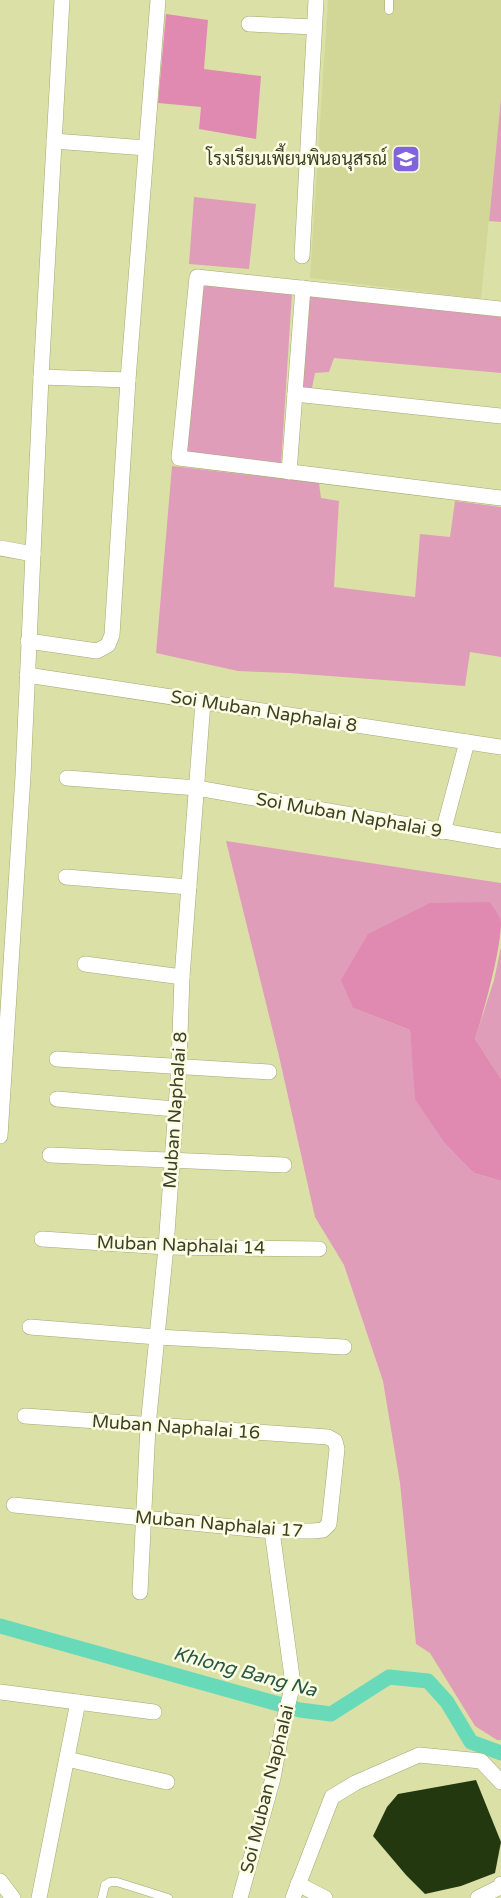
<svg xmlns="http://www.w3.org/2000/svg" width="501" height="1898" viewBox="0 0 501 1898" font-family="'Varela Round',Sarabun,sans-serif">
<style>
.built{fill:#d2d797}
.green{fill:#e09dba}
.forest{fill:#e08ab1}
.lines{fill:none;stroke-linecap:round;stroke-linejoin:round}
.canal{stroke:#69dab9;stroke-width:15}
.building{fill:#243810}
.service-casing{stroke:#a4a872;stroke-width:9}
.minor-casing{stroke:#a4a872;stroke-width:16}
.service{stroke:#fff;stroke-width:8}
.minor{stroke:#fff;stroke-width:15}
.labels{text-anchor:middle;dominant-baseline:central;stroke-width:5;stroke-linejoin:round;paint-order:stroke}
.poi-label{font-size:18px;fill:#3d3f28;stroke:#fcfee2;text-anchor:end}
.street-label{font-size:18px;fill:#3d3f28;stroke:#fcfee2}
.water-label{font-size:19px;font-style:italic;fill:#275749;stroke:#fcfee2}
</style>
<rect width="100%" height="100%" fill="#dbe0a7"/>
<path class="built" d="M328 0H501V98L481 299 310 278Z"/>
<g class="green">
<path d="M501 98V222L489 221Z"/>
<path d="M194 197 256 204 249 269 189 264Z"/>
<path d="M202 282 292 293 281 465 184 454Z"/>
<path d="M307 292 501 315V373L334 358 329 372 315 373 312 388 300 389Z"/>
<path d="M172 466 319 483 321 498 339 501 334 587 415 597 420 534 450 537 455 501 501 507V657L470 652 465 686 289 673 238 671 156 653Z"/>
<path d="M226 841 501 883V923L490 902 353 1008 410 1030 416 1099 474 1173 501 1181V1740H497L475 1726 430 1653 416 1644 400 1483 383 1381 344 1265 315 1217 279 1056Z"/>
<path d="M501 947V1079L475 1039 494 980Z"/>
</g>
<g class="forest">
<path d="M166 14 208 20 204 69 261 76 256 139 199 129 201 107 158 103Z"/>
<path d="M490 902C494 908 499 915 501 922 501 950 484 1011 475 1039L501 1079V1181L474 1173 444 1142 415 1099 410 1030 353 1008 341 980 368 934 430 903Z"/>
</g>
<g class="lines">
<path class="canal" d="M0 1626 300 1710 331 1714 389 1677 428 1681 447 1702 471 1742 501 1753"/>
</g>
<path class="building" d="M476 1780 501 1842 495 1873 461 1886 425 1894 406 1875 373 1836 387 1807 398 1794Z"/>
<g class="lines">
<defs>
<g id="service">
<path d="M389 10V0"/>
<path d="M102 1898 105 1885 110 1882H117L168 1898"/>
</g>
<g id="minor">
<path d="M249 24 314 27"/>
<path d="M54 141 146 148"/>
<path d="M302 256 316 0"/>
<path d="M501 309 197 277 179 458 501 498"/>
<path d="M41 377 128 380"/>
<path d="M295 394 501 416"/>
<path d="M289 472 303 288"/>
<path d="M0 548 33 554"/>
<path d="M28 641 97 651 108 645 112 635 128 380 158 0"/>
<path d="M27 675 501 747"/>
<path d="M67 778 197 788 501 841"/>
<path d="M443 832 467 742"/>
<path d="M66 877 189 887"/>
<path d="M85 964 182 977"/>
<path d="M57 1059 269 1072"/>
<path d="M57 1099 175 1109"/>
<path d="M0 1136 23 776 41 377 62 0"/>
<path d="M50 1155 284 1165"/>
<path d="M42 1239 166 1247 319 1249"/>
<path d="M30 1327 157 1337 344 1347"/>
<path d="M14 1505 272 1531H313L323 1530 329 1524 337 1449 335 1441 328 1437 25 1416"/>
<path d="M140 1592 148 1426 166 1247 179 1065 182 977 203 702"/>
<path d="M0 1692 154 1712"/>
<path d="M67 1759 167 1782"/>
<path d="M0 1881 13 1898"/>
<path d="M298 1884 325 1898"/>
<path d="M39 1898 78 1702"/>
<path d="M240 1898 273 1778 283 1724 293 1684 272 1531"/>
<path d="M293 1898 332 1797 355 1783 419 1755 481 1761 501 1782"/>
<path d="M478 1898 500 1887 501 1884"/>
</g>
</defs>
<use href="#service" class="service-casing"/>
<use href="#minor" class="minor-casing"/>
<use href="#service" class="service"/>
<use href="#minor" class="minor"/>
</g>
<defs>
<symbol id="school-square" viewBox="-11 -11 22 22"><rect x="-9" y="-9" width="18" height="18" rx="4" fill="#8263de" stroke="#fcfee2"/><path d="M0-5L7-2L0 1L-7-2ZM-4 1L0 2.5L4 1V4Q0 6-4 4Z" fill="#fff"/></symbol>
</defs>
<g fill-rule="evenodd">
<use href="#school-square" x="390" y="143" width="32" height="32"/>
</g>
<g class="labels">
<g class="poi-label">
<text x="387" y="159">โรงเรียนเพี้ยนพินอนุสรณ์</text>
</g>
<g class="street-label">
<text transform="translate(264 711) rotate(9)">Soi Muban Naphalai 8</text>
<text transform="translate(349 815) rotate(10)">Soi Muban Naphalai 9</text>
<text transform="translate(175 1110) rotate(-86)">Muban Naphalai 8</text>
<text transform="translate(181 1245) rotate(2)">Muban Naphalai 14</text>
<text transform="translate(176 1427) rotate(4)">Muban Naphalai 16</text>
<text transform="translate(219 1524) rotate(5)">Muban Naphalai 17</text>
<text transform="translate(267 1789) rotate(-76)">Soi Muban Naphalai</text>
</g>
<g class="water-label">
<text transform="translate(245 1672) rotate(15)">Khlong Bang Na</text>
</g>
</g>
</svg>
